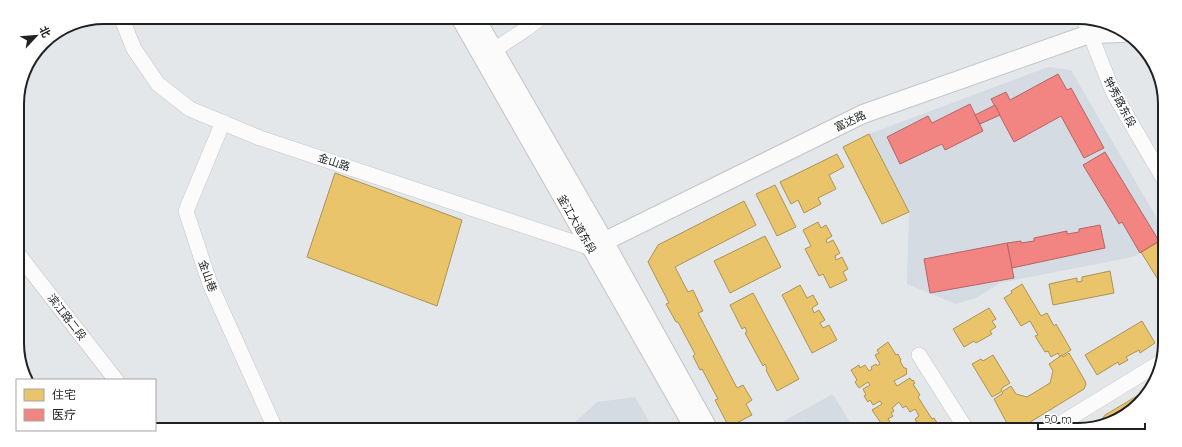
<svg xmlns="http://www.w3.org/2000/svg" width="1182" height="447" viewBox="0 0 1182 447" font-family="Quicksand,'Noto Sans SC',sans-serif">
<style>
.built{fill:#d5dbe3}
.homes{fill:#e9c46a;stroke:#ac9355}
.health{fill:#f28482;stroke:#b36666}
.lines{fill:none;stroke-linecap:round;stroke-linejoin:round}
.minor-casing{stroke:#c2c4c7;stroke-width:16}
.major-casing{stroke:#c2c4c7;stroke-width:20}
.path{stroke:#c6c7c8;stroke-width:2.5;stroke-dasharray:4 2;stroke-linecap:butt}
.minor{stroke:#fbfbfc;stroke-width:15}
.major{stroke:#fbfbfc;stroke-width:18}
.labels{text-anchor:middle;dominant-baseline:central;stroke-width:4;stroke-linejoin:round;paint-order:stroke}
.street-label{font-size:11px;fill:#1f2123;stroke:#fff}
.rim{fill:none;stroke:#1f2123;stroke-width:2}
</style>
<rect width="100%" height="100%" fill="#e4e7ea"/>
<g class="built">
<path d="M1048 67 1071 70 1162 227V240L1133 257 1000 283 976 298 956 304 907 284 909 212 869 134Z"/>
<path d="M831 395 834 396 854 429 771 428Z"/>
<path d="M635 397 653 428H569L597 402Z"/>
</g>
<g class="homes">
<path d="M869 134 909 212 882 224 843 147Z"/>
<path d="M837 154 844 167 829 175 836 189 818 198 821 204 804 213 798 200 791 204 780 182Z"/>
<path d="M335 173 462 220 437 306 307 257Z"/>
<path d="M775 185 796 227 777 236 756 194Z"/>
<path d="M744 201 756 225 675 267 688 292 693 290 703 311 698 313 737 388 743 385 752 400 746 404 752 415 729 427 715 400 718 399 702 369 700 370 693 356 695 354 678 322H676L666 304 669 303 648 262 658 245Z"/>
<path d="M818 222 821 228 826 225 832 236 826 240 827 243 833 240 840 253 835 256 836 260 842 257 848 269 843 272 847 280 830 288 823 274 819 276 805 249 811 246 803 230Z"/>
<path d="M765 236 781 267 730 293 714 261Z"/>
<path d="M1162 240V286L1141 252Z"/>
<path d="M1110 271 1114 293 1053 305 1049 284 1077 278V282L1082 281V277Z"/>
<path d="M1022 284 1041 316 1047 313 1054 326 1056 324 1071 350 1060 357 1058 353 1051 357 1048 351 1045 352 1035 336 1038 335 1030 321 1021 326 1004 298 1012 293 1011 291Z"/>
<path d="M800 285 807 298 813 295 818 304 812 308 814 313 819 310 825 320 820 323 823 328 829 325 837 340 812 353 782 295Z"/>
<path d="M753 293 799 379 777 391 766 370 767 369 765 364 763 366 745 333 747 332 745 327 742 329 730 305Z"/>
<path d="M989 308 996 319 992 321 996 327 990 331 992 334 976 343 974 341 964 347 953 329Z"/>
<path d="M1142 321 1155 343 1140 353 1139 350 1126 357 1128 360 1119 365 1118 362 1097 375 1085 355Z"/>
<path d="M888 342 896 355 898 354 901 360 900 361 904 368H906L907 370 906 371 907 374 894 381 897 386 910 378 912 381 913 380 915 383 913 384 920 395 918 397 932 419 934 418 941 429H910L918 425 915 419 919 416 915 409 910 412 906 406 903 408 899 402 892 408 894 411 891 413 893 416 888 419 890 422 883 426 872 410 882 404 880 401 873 405 870 400 868 402 864 396 866 395 863 389 870 385 868 382 859 388 855 382 857 380 851 370 859 365 860 368 865 365 869 371 872 369 871 367 876 364 877 366 880 364 875 355 879 353 877 350Z"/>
<path d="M1069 353 1085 381 1086 384 1084 389 1019 429H1011L1009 427 994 399 1002 394 1003 391 1011 386 1016 394 1027 397 1050 383 1053 371 1049 364 1062 355 1063 357Z"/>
<path d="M993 355 1010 383 1002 388 1001 392 992 397 972 364 981 359 983 361Z"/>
<path d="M1147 390 1131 412 1102 423V419L1105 415Z"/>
<path d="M808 422 812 429H802L801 426Z"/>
</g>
<g class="health">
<path d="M1058 74 1067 90 1071 88 1104 148 1084 158 1061 116 1014 142 991 99 1006 92 1010 100Z"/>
<path d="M970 104 983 131 945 150 942 144 900 164 887 137 928 116 932 123Z"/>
<path d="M995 105 1000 115 980 124 975 115Z"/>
<path d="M1105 152 1159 241 1140 253 1122 222 1119 224 1083 165Z"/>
<path d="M1100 225 1105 248 1012 268 1007 243 1021 241V243L1034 241V238L1067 231V234L1079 232V229Z"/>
<path d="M1007 243 1014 278 930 293 924 259Z"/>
</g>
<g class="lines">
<defs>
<g id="minor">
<path d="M121 17 134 49 158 84 190 109 260 138 591 248"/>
<path d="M1085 21 1113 92 1163 178"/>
<path d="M494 50 526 29 539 19"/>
<path d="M223 122 186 211 210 284 274 426"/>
<path d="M18 254 116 380"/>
<path d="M919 355 966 429"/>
<path d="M1050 430 1161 362"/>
</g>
<g id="major">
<path d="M461 19 694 428"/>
<path d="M476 19 604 241 708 428"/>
<path d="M591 248 863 114 1089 34 1123 33"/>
</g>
</defs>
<use href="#minor" class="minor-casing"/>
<use href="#major" class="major-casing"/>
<path class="path" d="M23 369 32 380"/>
<use href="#minor" class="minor"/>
<use href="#major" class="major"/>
</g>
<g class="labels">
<g class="street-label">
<text transform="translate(1120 102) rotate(62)">钟秀路东段</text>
<text transform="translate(850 121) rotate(-25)">富达路</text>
<text transform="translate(334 162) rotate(18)">金山路</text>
<text transform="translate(577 224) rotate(60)">釜江大道东段</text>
<text transform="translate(208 276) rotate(70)">金山巷</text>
<text transform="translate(67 317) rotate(52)">滨江路二段</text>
</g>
</g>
<path d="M0 0H1182V447H0ZM104 24H1078A80 80 0 0 1 1158 104V343A80 80 0 0 1 1078 423H104A80 80 0 0 1 24 343V104A80 80 0 0 1 104 24Z" fill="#fff" fill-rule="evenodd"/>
<path class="rim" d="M104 24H1078A80 80 0 0 1 1158 104V343A80 80 0 0 1 1078 423H104A80 80 0 0 1 24 343V104A80 80 0 0 1 104 24Z"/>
<rect x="16" y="379" width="140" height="52" fill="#ffffff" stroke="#a5a6a7"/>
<rect x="24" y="389" width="20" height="12" fill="#e9c46a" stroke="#a5a6a7"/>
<text x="52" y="399" font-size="12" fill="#1f2123">住宅</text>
<rect x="24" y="409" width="20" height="12" fill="#f28482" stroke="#a5a6a7"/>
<text x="52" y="419" font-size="12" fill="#1f2123">医疗</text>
<g transform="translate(36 36) rotate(64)" stroke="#ffffff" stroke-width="3" paint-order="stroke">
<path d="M0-3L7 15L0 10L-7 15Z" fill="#1f2123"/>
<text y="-6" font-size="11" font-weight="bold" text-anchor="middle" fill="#1f2123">北</text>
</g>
<path d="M1038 423v6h107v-6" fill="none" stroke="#1f2123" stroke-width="2"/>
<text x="1044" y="423" font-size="12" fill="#1f2123" stroke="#ffffff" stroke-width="3" paint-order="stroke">50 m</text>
</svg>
